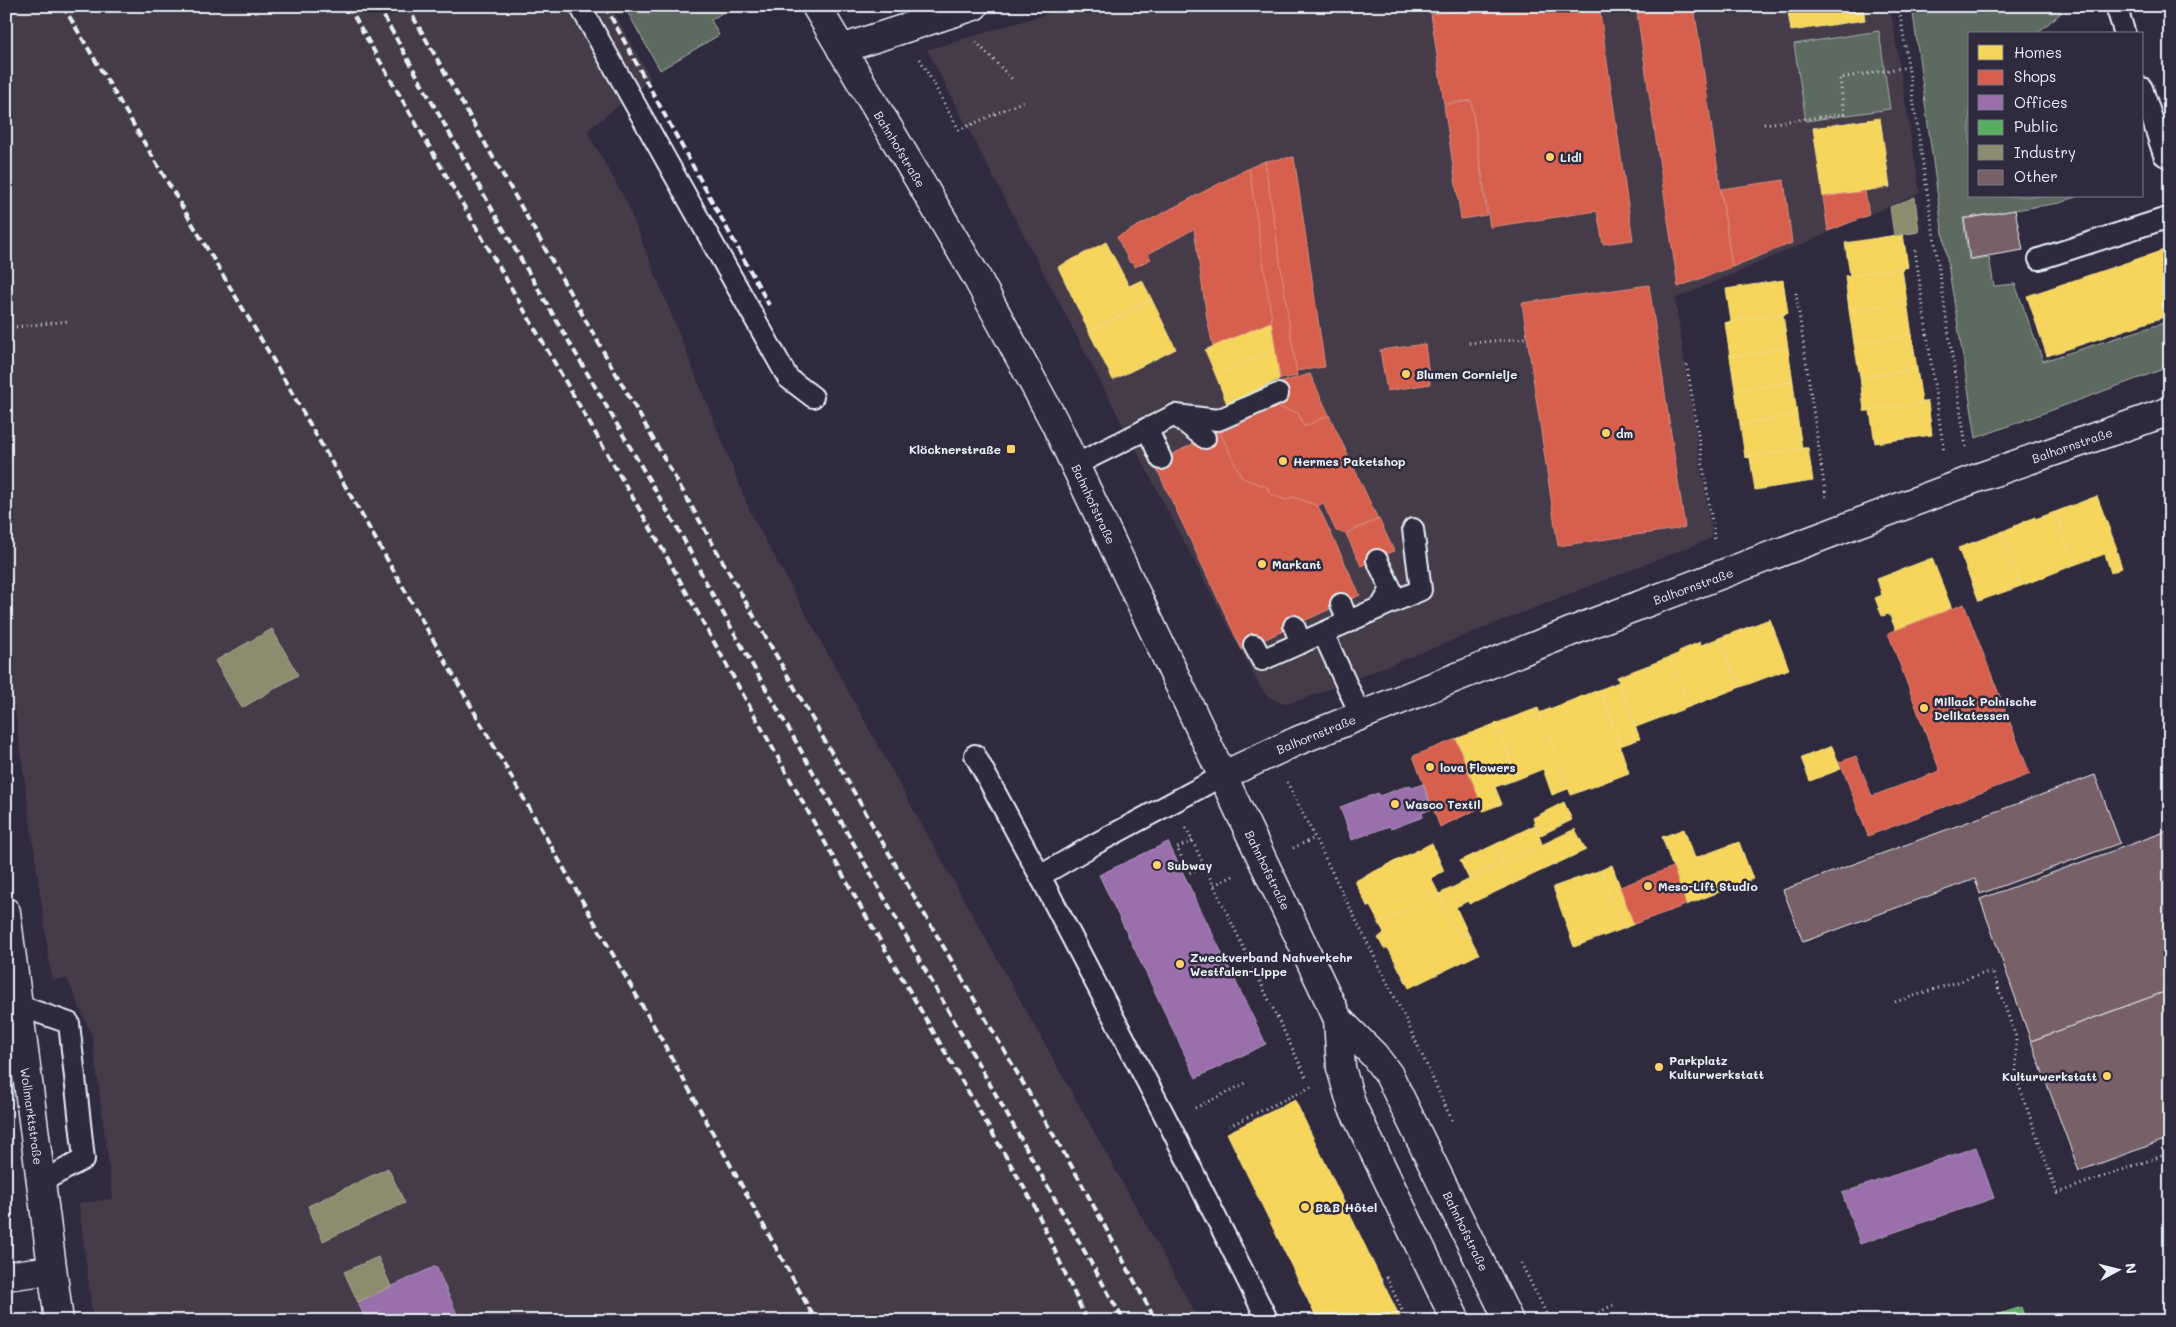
<svg xmlns="http://www.w3.org/2000/svg" width="2176" height="1327" viewBox="0 0 2176 1327" font-family="Mali,sans-serif">
<style>
.built{fill:#453a4a}
.green{fill:#5b6a60;stroke:#a2aeac}
.homes{fill:#f6d55c;stroke:#f2dd8b}
.shops{fill:#d6604d;stroke:#db8c80}
.offices{fill:#9970ab;stroke:#b197c2}
.public{fill:#5aae61;stroke:#85c28e}
.industry{fill:#8c8c6e;stroke:#a8aa97}
.building{fill:#786067;stroke:#e8f1f8}
.lines{fill:none;stroke-linecap:round;stroke-linejoin:round}
.service-casing{stroke:#e8f1f8;stroke-width:24}
.minor-casing{stroke:#e8f1f8;stroke-width:31}
.secondary-casing{stroke:#e8f1f8;stroke-width:31}
.path{stroke:#e8f1f8;stroke-width:3;stroke-dasharray:1 4;stroke-linecap:butt}
.service{stroke:#2f2a3d;stroke-width:20}
.minor{stroke:#2f2a3d;stroke-width:28}
.secondary{stroke:#2f2a3d;stroke-width:28}
.rail{stroke:#e8f1f8;stroke-width:4;stroke-dasharray:8 4;stroke-linecap:butt}
.poi-dot{fill:#ffd166;stroke:#2f2a3d;stroke-width:2}
.labels{text-anchor:middle;dominant-baseline:central;stroke-width:5;stroke-linejoin:round;paint-order:stroke}
.street-label{font-size:12px;fill:#e8f1f8;stroke:#2f2a3d}
.poi-label{font-size:12px;font-weight:bold;fill:#e8f1f8;stroke:#2f2a3d;text-anchor:start}
</style>
<rect width="100%" height="100%" fill="#2f2a3d"/>
<filter id="ink" filterUnits="userSpaceOnUse"><feTurbulence type="fractalNoise" baseFrequency=".02" numOctaves="2"/><feDisplacementMap in="SourceGraphic" scale="10" xChannelSelector="R" yChannelSelector="G"/><feConvolveMatrix kernelMatrix="1 2 1 2 8 2 1 2 1" color-interpolation-filters="sRGB"/></filter>
<g filter="url(#ink)">
<g class="built">
<path d="M6 6H611L651 79 587 131 626 201 751 514 902 789 1200 1321H93L79 1203 113 1199 92 1035 67 979 52 980 15 712 6 668Z"/>
<path d="M1073 6H1890L1920 193 1675 299 1712 538 1301 700 1288 703 1276 701 1266 695 1259 685 927 50Z"/>
</g>
<g class="green">
<path d="M624 6H733L711 20 719 35 660 70Z"/>
<path d="M1912 6H2059L2061 13 2036 34H1970V196H2078L2060 203 1963 218 1969 260 1989 257 1994 286 2015 284 2043 361 2170 321 2169 367 1976 438 1941 221Z"/>
<path d="M1879 31 1890 109 1806 121 1794 44Z"/>
</g>
<g class="homes">
<path d="M1787 6H1863L1865 20 1791 31Z"/>
<path d="M1880 118 1890 187 1823 197 1813 128Z"/>
<path d="M1903 234 1908 267 1845 276 1850 275 1845 243Z"/>
<path d="M1106 242 1129 286 1142 280 1152 300 1089 332 1058 267Z"/>
<path d="M2170 248V315L2047 356 2027 296Z"/>
<path d="M1908 267 1902 269 1907 302 1849 310 1845 276Z"/>
<path d="M1783 280 1788 313 1725 323 1731 321 1726 289Z"/>
<path d="M1152 300 1176 349 1113 380 1089 332Z"/>
<path d="M1907 302 1912 335 1854 344 1849 310Z"/>
<path d="M1788 313 1783 315 1788 348 1730 357 1725 323Z"/>
<path d="M1272 321 1276 349 1216 376 1205 350Z"/>
<path d="M1912 335 1917 369 1860 377 1854 344Z"/>
<path d="M1788 348 1793 382 1735 390 1730 357Z"/>
<path d="M1276 349 1280 379 1227 404 1216 376Z"/>
<path d="M1917 369 1922 402H1928L1864 411 1860 377Z"/>
<path d="M1793 382 1797 415 1740 424 1735 390Z"/>
<path d="M1928 402 1932 435 1875 443 1870 411H1864Z"/>
<path d="M1797 415 1802 448H1808L1745 457 1740 424Z"/>
<path d="M1808 448 1813 481 1755 490 1750 458 1745 457Z"/>
<path d="M2097 496 2117 549H2116L2122 568 2111 573 2105 554 2074 565 2055 512Z"/>
<path d="M2055 512 2074 565 2021 586 2001 532 2035 517V519Z"/>
<path d="M2001 532 2021 586 1979 601 1958 548Z"/>
<path d="M1932 558 1952 609 1896 630 1889 614 1882 616 1875 598 1882 595 1877 579Z"/>
<path d="M1770 619 1789 669 1738 688 1719 638Z"/>
<path d="M1719 638 1738 688 1689 707 1670 657 1680 653 1679 651 1700 642 1701 645Z"/>
<path d="M1670 657 1689 707 1636 727 1617 677Z"/>
<path d="M1619 682 1640 739 1620 746 1601 689Z"/>
<path d="M1601 689 1629 773 1571 795 1539 713Z"/>
<path d="M1538 708 1568 789 1552 795 1543 769 1518 779 1497 723Z"/>
<path d="M1497 723 1518 779 1495 787 1502 804 1483 811 1456 739Z"/>
<path d="M1832 746 1841 769 1810 781 1801 758Z"/>
<path d="M1564 802 1572 820 1539 836 1533 818Z"/>
<path d="M1535 825 1542 844 1503 863 1496 844Z"/>
<path d="M1575 829 1586 850 1513 884 1503 863Z"/>
<path d="M1684 829 1695 858 1739 842 1753 879 1686 905 1662 837Z"/>
<path d="M1432 843 1444 871 1431 878 1439 894 1379 923 1370 906 1368 908 1355 881Z"/>
<path d="M1496 844 1503 863 1469 879 1460 861Z"/>
<path d="M1503 863 1513 884 1469 904 1468 901 1456 907 1468 933 1459 937 1439 894Z"/>
<path d="M1612 865 1634 924 1623 929 1601 870Z"/>
<path d="M1601 870 1623 929 1574 947 1553 887Z"/>
<path d="M1439 894 1459 937 1468 933 1479 954 1409 988 1388 948 1384 949 1378 938 1384 933 1379 923Z"/>
<path d="M1295 1100 1382 1281 1402 1321H1318L1227 1133Z"/>
</g>
<g class="shops">
<path d="M1458 6H1599L1633 240 1603 244 1597 211 1490 227 1471 100 1444 104 1431 14 1458 10Z"/>
<path d="M1636 6H1694L1732 267 1678 287Z"/>
<path d="M1471 101 1487 215 1461 219 1444 105Z"/>
<path d="M1294 157 1325 367 1296 371 1265 161Z"/>
<path d="M1265 161 1297 376 1280 379 1249 168Z"/>
<path d="M1249 168 1272 321 1213 346 1207 319 1194 229 1148 254 1151 259 1135 267 1132 262 1130 263 1117 237Z"/>
<path d="M1784 180 1792 243 1732 267 1721 189Z"/>
<path d="M1865 191 1869 215 1828 231 1823 197Z"/>
<path d="M1649 285 1685 528 1558 546 1522 303Z"/>
<path d="M1425 344 1430 384 1387 391 1380 350Z"/>
<path d="M1310 374 1329 415 1304 427 1298 413 1277 407 1279 383Z"/>
<path d="M1277 407 1298 413 1304 427 1329 415 1378 519 1345 533 1336 531 1323 503 1318 506 1293 497 1286 500 1270 494 1267 487 1242 478 1220 433Z"/>
<path d="M1222 430 1223 432 1220 433 1242 478 1267 487 1270 494 1286 500 1293 497 1318 506 1360 595 1242 650 1154 463Z"/>
<path d="M1379 519 1394 551 1361 566 1346 534Z"/>
<path d="M1964 604 2030 774 1868 836 1840 762 1856 756 1872 796 1940 771 1888 633Z"/>
<path d="M1456 739 1482 807 1440 827 1413 756Z"/>
<path d="M1673 867 1686 905 1634 924 1620 887Z"/>
</g>
<g class="offices">
<path d="M1423 784 1432 809 1422 813 1423 817 1391 829 1390 826 1352 840 1340 807 1378 793 1379 796 1410 785 1412 788Z"/>
<path d="M1168 842 1266 1044 1196 1078 1099 875Z"/>
<path d="M1976 1147 1994 1198 1860 1244 1842 1193Z"/>
<path d="M436 1266 460 1321H366L358 1302Z"/>
</g>
<path class="public" d="M2021 1307 2026 1321H1983L2000 1314Z"/>
<g class="industry">
<path d="M1915 197 1919 232 1894 236 1890 207Z"/>
<path d="M272 629 298 675 242 708 215 661Z"/>
<path d="M388 1168 405 1203 323 1241 308 1206Z"/>
<path d="M378 1257 391 1286 358 1302 344 1272Z"/>
</g>
<g class="building">
<path d="M2015 210 2023 250 1970 259 1964 219Z"/>
<path d="M2095 775 2120 843 1980 894 1975 879 1803 942 1783 890Z"/>
<path d="M2170 830V990L2031 1041 1980 899Z"/>
<path d="M2170 990V1138L2079 1171 2031 1041Z"/>
</g>
<g class="lines">
<defs>
<g id="service">
<path d="M580 6 788 378 813 397"/>
<path d="M2116 6 2125 34"/>
<path d="M2142 88 2164 155 2170 158"/>
<path d="M2039 259 2170 217"/>
<path d="M1176 415 1218 420 1278 394"/>
<path d="M1147 428 1161 459"/>
<path d="M1075 465 1175 415 1205 438"/>
<path d="M1341 604 1348 622"/>
<path d="M1381 607 1421 590 1413 529"/>
<path d="M1294 626 1301 643"/>
<path d="M1323 633 1361 716"/>
<path d="M1254 645 1262 660 1381 607 1391 589 1377 560"/>
<path d="M975 755 1040 876"/>
<path d="M1222 776 1095 844 1040 876 1171 1128 1268 1321"/>
<path d="M17 1005 69 1023 84 1159 41 1182"/>
</g>
<g id="minor">
<path d="M841 49 974 6"/>
<path d="M1222 776 1297 741 1590 624 1977 478 2170 411"/>
<path d="M6 912 59 1321"/>
<path d="M6 1276 52 1270"/>
</g>
<g id="secondary">
<path d="M816 6 976 276 1055 423 1338 1019 1374 1055 1389 1075 1509 1321"/>
<path d="M1338 1019 1341 1068 1352 1106 1456 1321"/>
</g>
</defs>
<use href="#service" class="service-casing"/>
<use href="#minor" class="minor-casing"/>
<use href="#secondary" class="secondary-casing"/>
<g class="path">
<path d="M1899 6 1966 447"/>
<path d="M976 42 1012 79"/>
<path d="M920 59 959 130 1024 101"/>
<path d="M1764 124 1844 114 1840 78 1908 67"/>
<path d="M1915 250 1944 453"/>
<path d="M1796 293 1826 498"/>
<path d="M6 328 69 321"/>
<path d="M1469 343 1527 338"/>
<path d="M1687 365 1715 541"/>
<path d="M1287 782 1408 1024 1453 1123"/>
<path d="M1186 828 1307 1079"/>
<path d="M1293 848 1315 838"/>
<path d="M1183 860 1189 873 1204 865"/>
<path d="M1178 863 1183 860 1177 848 1192 841"/>
<path d="M1214 885 1233 876"/>
<path d="M1895 1002 1992 971 2016 1037V1077L2057 1193 2170 1153"/>
<path d="M1195 1108 1248 1082"/>
<path d="M1229 1126 1311 1087"/>
<path d="M1521 1263 1550 1321"/>
<path d="M1382 1281 1387 1278 1407 1321"/>
<path d="M1581 1321 1613 1305"/>
</g>
<use href="#service" class="service"/>
<use href="#minor" class="minor"/>
<use href="#secondary" class="secondary"/>
<g class="rail">
<path d="M63 6 268 351 663 1042 816 1321"/>
<path d="M348 6 663 550 863 911 1033 1203 1087 1321"/>
<path d="M378 6 497 218 683 538 710 590 1124 1321"/>
<path d="M407 6 880 838 1078 1177 1156 1321"/>
<path d="M605 6 769 305"/>
</g>
</g>
</g>
<g class="poi-dot">
<circle cx="1550" cy="157" r="5"/>
<circle cx="1406" cy="374" r="5"/>
<circle cx="1606" cy="433" r="5"/>
<rect x="1006" y="444" width="10" height="10" rx="2.5"/>
<circle cx="1283" cy="461" r="5"/>
<circle cx="1262" cy="564" r="5"/>
<circle cx="1924" cy="708" r="5"/>
<circle cx="1430" cy="767" r="5"/>
<circle cx="1395" cy="804" r="5"/>
<circle cx="1157" cy="865" r="5"/>
<circle cx="1648" cy="886" r="5"/>
<circle cx="1180" cy="964" r="5"/>
<circle cx="1659" cy="1067" r="5"/>
<circle cx="2107" cy="1076" r="5"/>
<circle cx="1305" cy="1207" r="5"/>
</g>
<g class="labels">
<g class="street-label">
<text transform="translate(900 149) rotate(59)">Bahnhofstraße</text>
<text transform="translate(2072 445) rotate(-19)">Balhornstraße</text>
<text transform="translate(1094 504) rotate(65)">Bahnhofstraße</text>
<text transform="translate(1693 586) rotate(-20)">Balhornstraße</text>
<text transform="translate(1316 734) rotate(-22)">Balhornstraße</text>
<text transform="translate(1268 870) rotate(64)">Bahnhofstraße</text>
<text transform="translate(32 1116) rotate(82)">Wollmarktstraße</text>
<text transform="translate(1466 1231) rotate(64)">Bahnhofstraße</text>
</g>
<g class="poi-label">
<text x="1560" y="157">Lidl</text>
<text x="1416" y="374">Blumen Cornielje</text>
<text x="1616" y="433">dm</text>
<text x="1001" y="449" text-anchor="end">Klöcknerstraße</text>
<text x="1293" y="461">Hermes Paketshop</text>
<text x="1272" y="564">Markant</text>
<text x="1934" y="701">Millack Polnische<tspan x="1934" dy="14">Delikatessen</tspan></text>
<text x="1440" y="767">lova Flowers</text>
<text x="1405" y="804">Wasco Textil</text>
<text x="1167" y="865">Subway</text>
<text x="1658" y="886">Meso-Lift Studio</text>
<text x="1190" y="957">Zweckverband Nahverkehr<tspan x="1190" dy="14">Westfalen-Lippe</tspan></text>
<text x="1669" y="1060">Parkplatz<tspan x="1669" dy="14">Kulturwerkstatt</tspan></text>
<text x="2097" y="1076" text-anchor="end">Kulturwerkstatt</text>
<text x="1315" y="1207">B&amp;B Hôtel</text>
</g>
</g>
<rect width="2176" height="1327" fill="none" stroke="#2f2a3d" stroke-width="25"/>
<rect x="12" y="12" width="2151" height="1302" fill="none" stroke="#e8f1f8" stroke-width="2" filter="url(#ink)"/>
<rect x="1968" y="32" width="175" height="165" fill="#2f2a3d" stroke="#797a88"/>
<rect x="1978" y="45" width="25" height="15" fill="#f6d55c" stroke="#797a88"/>
<text x="2014" y="58" font-size="15" fill="#e8f1f8">Homes</text>
<rect x="1978" y="70" width="25" height="15" fill="#d6604d" stroke="#797a88"/>
<text x="2014" y="82" font-size="15" fill="#e8f1f8">Shops</text>
<rect x="1978" y="95" width="25" height="15" fill="#9970ab" stroke="#797a88"/>
<text x="2014" y="108" font-size="15" fill="#e8f1f8">Offices</text>
<rect x="1978" y="120" width="25" height="15" fill="#5aae61" stroke="#797a88"/>
<text x="2014" y="132" font-size="15" fill="#e8f1f8">Public</text>
<rect x="1978" y="145" width="25" height="15" fill="#8c8c6e" stroke="#797a88"/>
<text x="2014" y="158" font-size="15" fill="#e8f1f8">Industry</text>
<rect x="1978" y="170" width="25" height="15" fill="#786067" stroke="#797a88"/>
<text x="2014" y="182" font-size="15" fill="#e8f1f8">Other</text>
<g transform="translate(2118 1270) rotate(83)" stroke="#2f2a3d" stroke-width="4" paint-order="stroke">
<path d="M0-4L9 19L0 12L-9 19Z" fill="#e8f1f8"/>
<text y="-8" font-size="14" font-weight="bold" text-anchor="middle" fill="#e8f1f8">N</text>
</g>
</svg>
